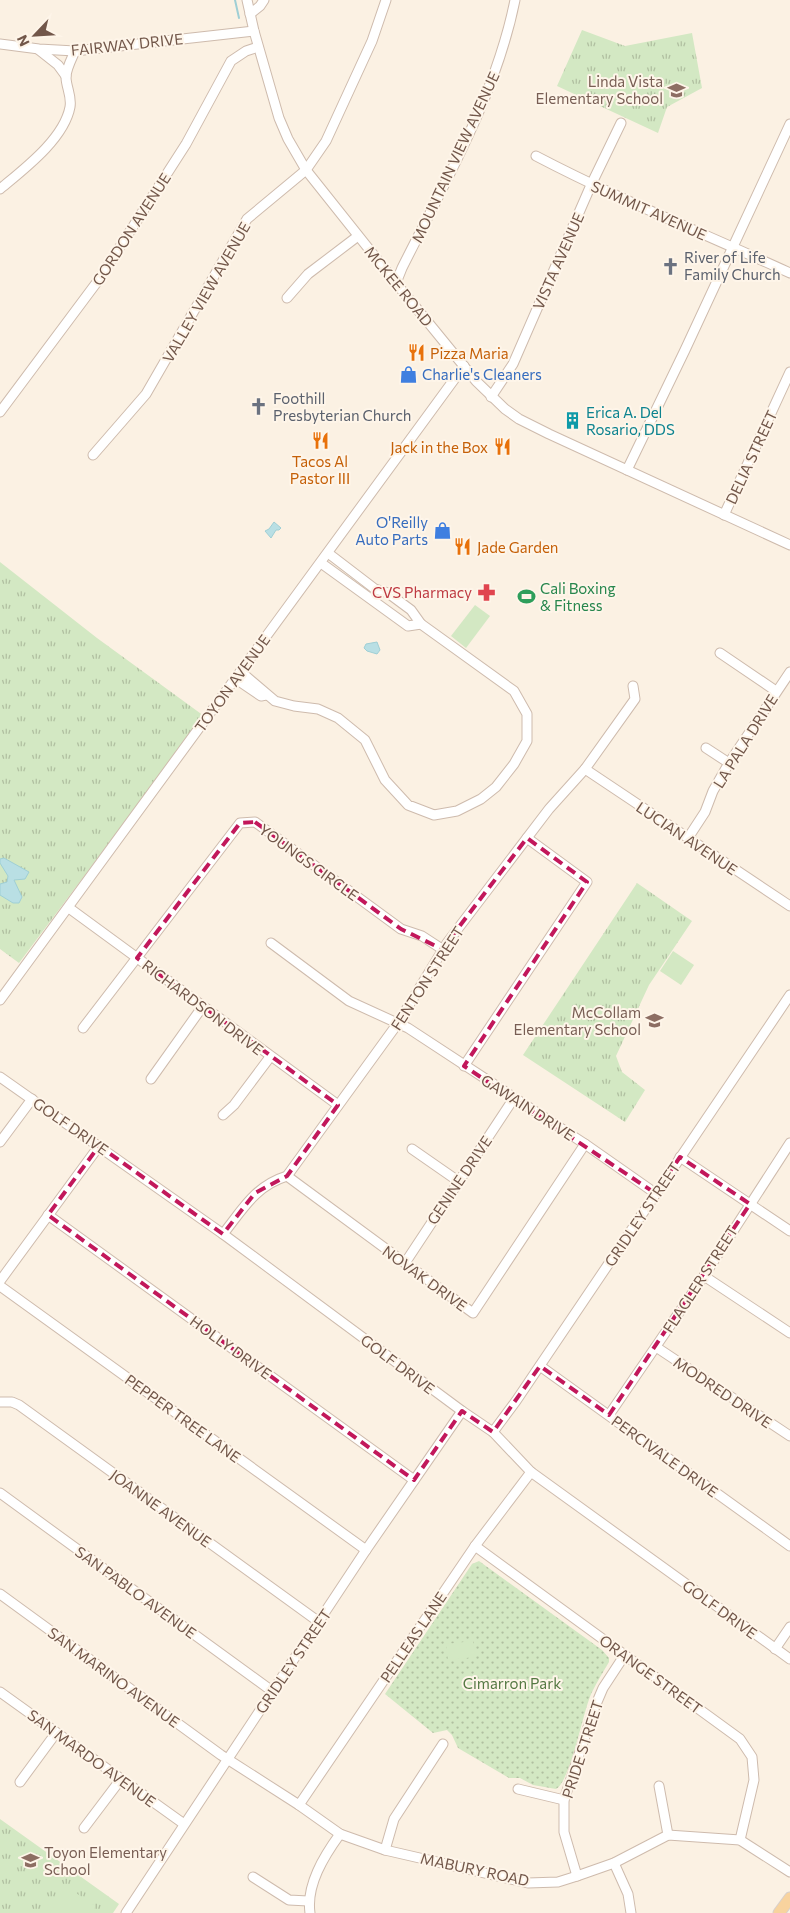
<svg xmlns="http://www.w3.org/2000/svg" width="790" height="1913" viewBox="0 0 790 1913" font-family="Commissioner,sans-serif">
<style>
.grass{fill:url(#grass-tufts)}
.park{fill:url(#park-dots)}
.garden{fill:#d3e8c3}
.water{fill:#b9dfe4;stroke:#9fcfd5}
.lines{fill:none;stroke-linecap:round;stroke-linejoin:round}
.stream{stroke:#9fcfd5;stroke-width:2}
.minor-casing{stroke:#cebbad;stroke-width:11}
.major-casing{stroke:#d8d0cc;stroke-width:13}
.minor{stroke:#fff;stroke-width:9}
.major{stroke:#f8d39e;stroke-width:11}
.marked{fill:none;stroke:#c2185b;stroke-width:4;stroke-dasharray:10 6;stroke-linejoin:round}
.labels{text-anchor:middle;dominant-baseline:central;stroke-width:4;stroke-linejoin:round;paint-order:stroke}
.street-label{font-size:15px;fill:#72574a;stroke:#fef5e9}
.education-label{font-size:15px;fill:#785e54;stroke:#fef5e9;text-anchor:end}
.worship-label{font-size:15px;fill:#5b616d;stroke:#fef5e9;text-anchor:start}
.food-label{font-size:15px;fill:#c56008;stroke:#fef5e9;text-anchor:start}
.shop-label{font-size:15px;fill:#366cbe;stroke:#fef5e9;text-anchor:start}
.culture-label{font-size:15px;fill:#0d838f;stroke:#fef5e9;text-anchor:start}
.leisure-label{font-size:15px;fill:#27864d;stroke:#fef5e9;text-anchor:start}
.health-label{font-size:15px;fill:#be3a42;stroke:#fef5e9;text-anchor:end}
.park-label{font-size:15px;fill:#547842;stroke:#fef5e9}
</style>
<defs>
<pattern id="grass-tufts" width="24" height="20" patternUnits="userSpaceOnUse" patternTransform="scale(1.25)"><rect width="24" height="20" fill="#d3e8c3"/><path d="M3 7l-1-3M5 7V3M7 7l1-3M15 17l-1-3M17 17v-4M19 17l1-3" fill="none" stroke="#b0bfa0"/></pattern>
<pattern id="park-dots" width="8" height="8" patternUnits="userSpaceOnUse" patternTransform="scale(1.25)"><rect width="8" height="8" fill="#d3e8c3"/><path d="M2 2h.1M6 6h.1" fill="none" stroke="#b0bfa0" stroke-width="1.8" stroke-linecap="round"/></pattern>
</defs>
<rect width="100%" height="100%" fill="#fbf1e3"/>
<g class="grass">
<path d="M582 30 625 46 692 33 702 88 667 107 658 133 557 86Z"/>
<path d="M0 562 97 638 204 716 19 963 0 949Z"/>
<path d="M637 883 692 921 649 985 616 1056 622 1072 645 1090 625 1122 523 1055Z"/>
<path d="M0 1819 119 1904 113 1913H0Z"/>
</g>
<path class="park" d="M479 1561 602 1650 609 1658V1662C603 1672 597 1682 592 1692 583 1710 571 1781 556 1789L533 1785 520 1778H509L458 1748 452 1735 447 1730 433 1733 385 1694 472 1564Z"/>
<g class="garden">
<path d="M475 605 490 616 466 648 451 636Z"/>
<path d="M673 951 694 965 681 985 660 971Z"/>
<path d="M473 1641 475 1657 448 1660 446 1644Z"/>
<path d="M67 1887 94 1905 95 1913H50Z"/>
</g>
<g class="water">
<path d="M274 522 281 528 279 530H276L271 538 265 531 269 529Z"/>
<path d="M377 642 380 650 377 654 367 651 364 648 366 644Z"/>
<path d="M4 858 29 872 25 879 14 880 22 897 19 903H13L0 895V884L7 882 8 876 0 863V859Z"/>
</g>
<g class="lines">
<path class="stream" d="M235 0 239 18"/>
<defs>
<g id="minor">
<path d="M247 0 254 31 279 118 288 139 306 170 396 283 476 381 505 409 519 419 549 434 790 545"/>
<path d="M250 14 260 6 264 0"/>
<path d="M0 44 39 49 75 51 254 31"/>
<path d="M39 50 58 65 66 76"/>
<path d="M536 156C618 199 705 234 790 273"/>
<path d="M0 189C24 169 64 139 70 107 72 96 66 87 66 77 66 69 72 58 75 51"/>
<path d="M396 283 402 268C445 182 496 95 515 0"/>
<path d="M287 298 308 274 358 236"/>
<path d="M491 397 513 364 591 185 621 123"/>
<path d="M0 412 100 278 186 144 231 61 246 51 258 47"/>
<path d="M93 455 146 394 247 219 306 170 326 141 372 41 386 0"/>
<path d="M627 470 685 350 790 124"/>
<path d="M724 515 790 372"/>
<path d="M321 563 408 626 421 624"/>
<path d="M720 653 776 691"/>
<path d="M241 672 275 701 294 706 318 709 338 718 365 740 385 780 408 805 434 815 457 811 481 799 496 787 514 764 527 741V714L514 691 421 624 411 610 388 593 375 589 328 553"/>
<path d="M236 679 261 696 266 695"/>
<path d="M706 748 729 763"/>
<path d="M585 769 790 906"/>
<path d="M688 838 705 812 713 791 729 763 790 672"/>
<path d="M69 908 338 1105"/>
<path d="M271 943 349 1001 408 1028 585 1144 655 1193"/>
<path d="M0 1000 464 366"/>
<path d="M83 1028 240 823 255 822 401 929 422 936 442 949"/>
<path d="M464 1066 587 882 527 838"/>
<path d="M0 1077 223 1234 462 1411 493 1432 531 1472 790 1659"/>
<path d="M151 1079 203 1006"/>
<path d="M223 1115 234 1105 270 1057"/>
<path d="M0 1142 32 1099"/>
<path d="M412 1149 458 1181"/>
<path d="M680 1157 790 1231"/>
<path d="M287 1176 473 1313 585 1144"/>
<path d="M48 1215 414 1480"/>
<path d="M223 1234C243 1209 255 1186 287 1176L398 1023 447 943 549 809 585 769 635 699 633 686"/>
<path d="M405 1263 514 1098"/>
<path d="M704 1276 790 1333"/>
<path d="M0 1281 99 1146"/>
<path d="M0 1286 366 1550"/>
<path d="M656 1347 790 1436"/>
<path d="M540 1366 790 1546"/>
<path d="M0 1402H12L19 1405 319 1622"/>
<path d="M609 1415 704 1276 790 1143"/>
<path d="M493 1432 516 1401 790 995"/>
<path d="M0 1493 272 1691"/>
<path d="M475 1546 740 1739 752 1757 754 1780 740 1840"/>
<path d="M0 1594 221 1755 299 1805 340 1834 385 1850 528 1883 558 1882 577 1876 614 1863 668 1835 740 1840 790 1872"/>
<path d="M775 1649 790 1627"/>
<path d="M0 1692 184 1824"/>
<path d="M20 1782 56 1733"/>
<path d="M659 1786 668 1835"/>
<path d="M518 1789 564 1800"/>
<path d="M299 1805 475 1546 531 1472"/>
<path d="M84 1828 121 1779"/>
<path d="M385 1850 394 1819 443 1744"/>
<path d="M614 1863 628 1894 631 1913"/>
<path d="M577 1876 564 1832V1800L594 1709 603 1688 624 1656"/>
<path d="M253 1877 289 1900 308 1901"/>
<path d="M126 1913 366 1550 462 1411"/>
<path d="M310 1913C306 1885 324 1856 340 1834"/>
</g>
<path id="major" d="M779 1913 790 1898"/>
</defs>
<use href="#minor" class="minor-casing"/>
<use href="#major" class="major-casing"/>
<use href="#minor" class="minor"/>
<use href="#major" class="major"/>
</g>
<path class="marked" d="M255 822 401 929 442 949 527 838 587 882 464 1066 655 1193 680 1157 750 1204 609 1415 540 1366 493 1432 462 1411 414 1480 48 1215 99 1146 223 1234 255 1193 287 1176 338 1105 137 958 240 823Z"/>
<defs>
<symbol id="school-bare" viewBox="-9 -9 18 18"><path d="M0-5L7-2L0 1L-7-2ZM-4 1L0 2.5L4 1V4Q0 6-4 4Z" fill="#8d6e63" stroke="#fef5e9" stroke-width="2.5" paint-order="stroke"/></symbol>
<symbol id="church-bare" viewBox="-9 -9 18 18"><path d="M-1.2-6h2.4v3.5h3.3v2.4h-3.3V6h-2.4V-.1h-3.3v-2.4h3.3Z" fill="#6b7280" stroke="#fef5e9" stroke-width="2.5" paint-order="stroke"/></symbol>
<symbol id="restaurant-bare" viewBox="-9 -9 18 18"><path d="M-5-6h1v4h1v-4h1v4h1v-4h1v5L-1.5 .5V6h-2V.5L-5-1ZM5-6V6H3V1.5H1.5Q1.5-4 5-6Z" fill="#e8710a" stroke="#fef5e9" stroke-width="2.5" paint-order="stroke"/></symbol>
<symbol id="shop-bare" viewBox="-9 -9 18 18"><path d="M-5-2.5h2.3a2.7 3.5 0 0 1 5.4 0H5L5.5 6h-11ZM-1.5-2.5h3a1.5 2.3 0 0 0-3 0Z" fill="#3f7fe0" stroke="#fef5e9" stroke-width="2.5" paint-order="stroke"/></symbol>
<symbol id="building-bare" viewBox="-9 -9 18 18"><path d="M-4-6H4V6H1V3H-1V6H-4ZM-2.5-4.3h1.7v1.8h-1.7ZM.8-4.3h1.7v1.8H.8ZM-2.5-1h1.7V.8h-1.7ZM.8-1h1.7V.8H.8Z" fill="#0f9aa8" stroke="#fef5e9" stroke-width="2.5" paint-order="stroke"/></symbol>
<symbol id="pharmacy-bare" viewBox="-9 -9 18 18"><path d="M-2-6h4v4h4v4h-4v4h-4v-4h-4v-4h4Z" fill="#e0444e" stroke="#fef5e9" stroke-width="2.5" paint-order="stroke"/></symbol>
<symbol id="stadium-bare" viewBox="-9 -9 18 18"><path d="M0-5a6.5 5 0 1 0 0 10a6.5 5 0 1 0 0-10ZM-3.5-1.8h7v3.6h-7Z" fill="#2e9e5b" stroke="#fef5e9" stroke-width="2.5" paint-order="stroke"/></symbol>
</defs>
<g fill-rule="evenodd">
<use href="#school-bare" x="664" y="78" width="25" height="25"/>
<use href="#church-bare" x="658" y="254" width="25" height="25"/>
<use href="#restaurant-bare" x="404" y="340" width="25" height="25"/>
<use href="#shop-bare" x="396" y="362" width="25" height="25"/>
<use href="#church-bare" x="246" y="394" width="25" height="25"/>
<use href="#building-bare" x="560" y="408" width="25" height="25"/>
<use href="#restaurant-bare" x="308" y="428" width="25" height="25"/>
<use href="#restaurant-bare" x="490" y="434" width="25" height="25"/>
<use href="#shop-bare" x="430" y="518" width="25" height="25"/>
<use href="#restaurant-bare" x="450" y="534" width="25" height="25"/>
<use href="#pharmacy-bare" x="474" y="580" width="25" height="25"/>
<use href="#stadium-bare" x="514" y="584" width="25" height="25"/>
<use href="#school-bare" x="642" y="1008" width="25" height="25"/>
<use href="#school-bare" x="18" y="1848" width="25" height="25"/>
</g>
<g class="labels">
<g class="street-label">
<text transform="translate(127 44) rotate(-6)">FAIRWAY DRIVE</text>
<text transform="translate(455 157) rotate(-65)">MOUNTAIN VIEW AVENUE</text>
<text transform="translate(649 210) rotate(24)">SUMMIT AVENUE</text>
<text transform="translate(131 229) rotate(-57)">GORDON AVENUE</text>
<text transform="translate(558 261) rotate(-66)">VISTA AVENUE</text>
<text transform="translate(399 286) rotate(51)">MCKEE ROAD</text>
<text transform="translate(206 292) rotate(-60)">VALLEY VIEW AVENUE</text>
<text transform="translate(751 457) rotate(-65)">DELIA STREET</text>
<text transform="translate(232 683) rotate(-54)">TOYON AVENUE</text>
<text transform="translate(745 741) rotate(-58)">LA PALA DRIVE</text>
<text transform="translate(687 838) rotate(34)">LUCIAN AVENUE</text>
<text transform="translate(309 862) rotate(36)">YOUNGS CIRCLE</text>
<text transform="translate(427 978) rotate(-57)">FENTON STREET</text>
<text transform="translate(203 1007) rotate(37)">RICHARDSON DRIVE</text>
<text transform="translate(528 1107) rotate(33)">GAWAIN DRIVE</text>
<text transform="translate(71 1126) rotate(35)">GOLF DRIVE</text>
<text transform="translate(459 1180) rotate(-56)">GENINE DRIVE</text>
<text transform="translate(642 1214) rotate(-56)">GRIDLEY STREET</text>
<text transform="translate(425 1278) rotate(36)">NOVAK DRIVE</text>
<text transform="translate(700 1279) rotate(-57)">FLAGLER STREET</text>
<text transform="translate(231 1347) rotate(36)">HOLLY DRIVE</text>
<text transform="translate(398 1364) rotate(37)">GOLF DRIVE</text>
<text transform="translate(723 1392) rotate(34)">MODRED DRIVE</text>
<text transform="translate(183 1418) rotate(36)">PEPPER TREE LANE</text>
<text transform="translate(665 1456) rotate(36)">PERCIVALE DRIVE</text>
<text transform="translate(161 1508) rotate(36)">JOANNE AVENUE</text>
<text transform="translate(136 1592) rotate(36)">SAN PABLO AVENUE</text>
<text transform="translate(720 1609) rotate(36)">GOLF DRIVE</text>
<text transform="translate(413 1637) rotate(-56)">PELLEAS LANE</text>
<text transform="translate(293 1661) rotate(-56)">GRIDLEY STREET</text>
<text transform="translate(651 1674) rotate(36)">ORANGE STREET</text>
<text transform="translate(114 1677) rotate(36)">SAN MARINO AVENUE</text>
<text transform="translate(582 1749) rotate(-72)">PRIDE STREET</text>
<text transform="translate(92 1758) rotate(36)">SAN MARDO AVENUE</text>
<text transform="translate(475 1869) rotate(12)">MABURY ROAD</text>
</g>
<g class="education-label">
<text x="663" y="81">Linda Vista<tspan x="663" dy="17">Elementary School</tspan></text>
<text x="641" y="1012">McCollam<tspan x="641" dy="17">Elementary School</tspan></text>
<text x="44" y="1852" text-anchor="start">Toyon Elementary<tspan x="44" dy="17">School</tspan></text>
</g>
<g class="worship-label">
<text x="684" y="257">River of Life<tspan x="684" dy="17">Family Church</tspan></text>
<text x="273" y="398">Foothill<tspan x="273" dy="17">Presbyterian Church</tspan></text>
</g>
<g class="food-label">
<text x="430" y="353">Pizza Maria</text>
<text x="488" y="447" text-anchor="end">Jack in the Box</text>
<text x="320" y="461" text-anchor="middle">Tacos Al<tspan x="320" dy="17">Pastor III</tspan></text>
<text x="477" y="547">Jade Garden</text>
</g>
<g class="shop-label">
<text x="422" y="374">Charlie's Cleaners</text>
<text x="428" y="522" text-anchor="end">O'Reilly<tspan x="428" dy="17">Auto Parts</tspan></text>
</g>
<g class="culture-label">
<text x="586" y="412">Erica A. Del<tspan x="586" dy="17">Rosario, DDS</tspan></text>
</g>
<g class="leisure-label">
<text x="540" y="588">Cali Boxing<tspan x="540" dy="17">&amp; Fitness</tspan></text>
</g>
<g class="health-label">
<text x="472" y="592">CVS Pharmacy</text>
</g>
<g class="park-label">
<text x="512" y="1683">Cimarron Park</text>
</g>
</g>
<g transform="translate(35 35) rotate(245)" stroke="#fef5e9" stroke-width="4" paint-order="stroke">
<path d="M0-4L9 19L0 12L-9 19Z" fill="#72574a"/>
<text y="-8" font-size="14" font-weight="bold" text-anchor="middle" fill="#72574a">N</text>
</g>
</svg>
